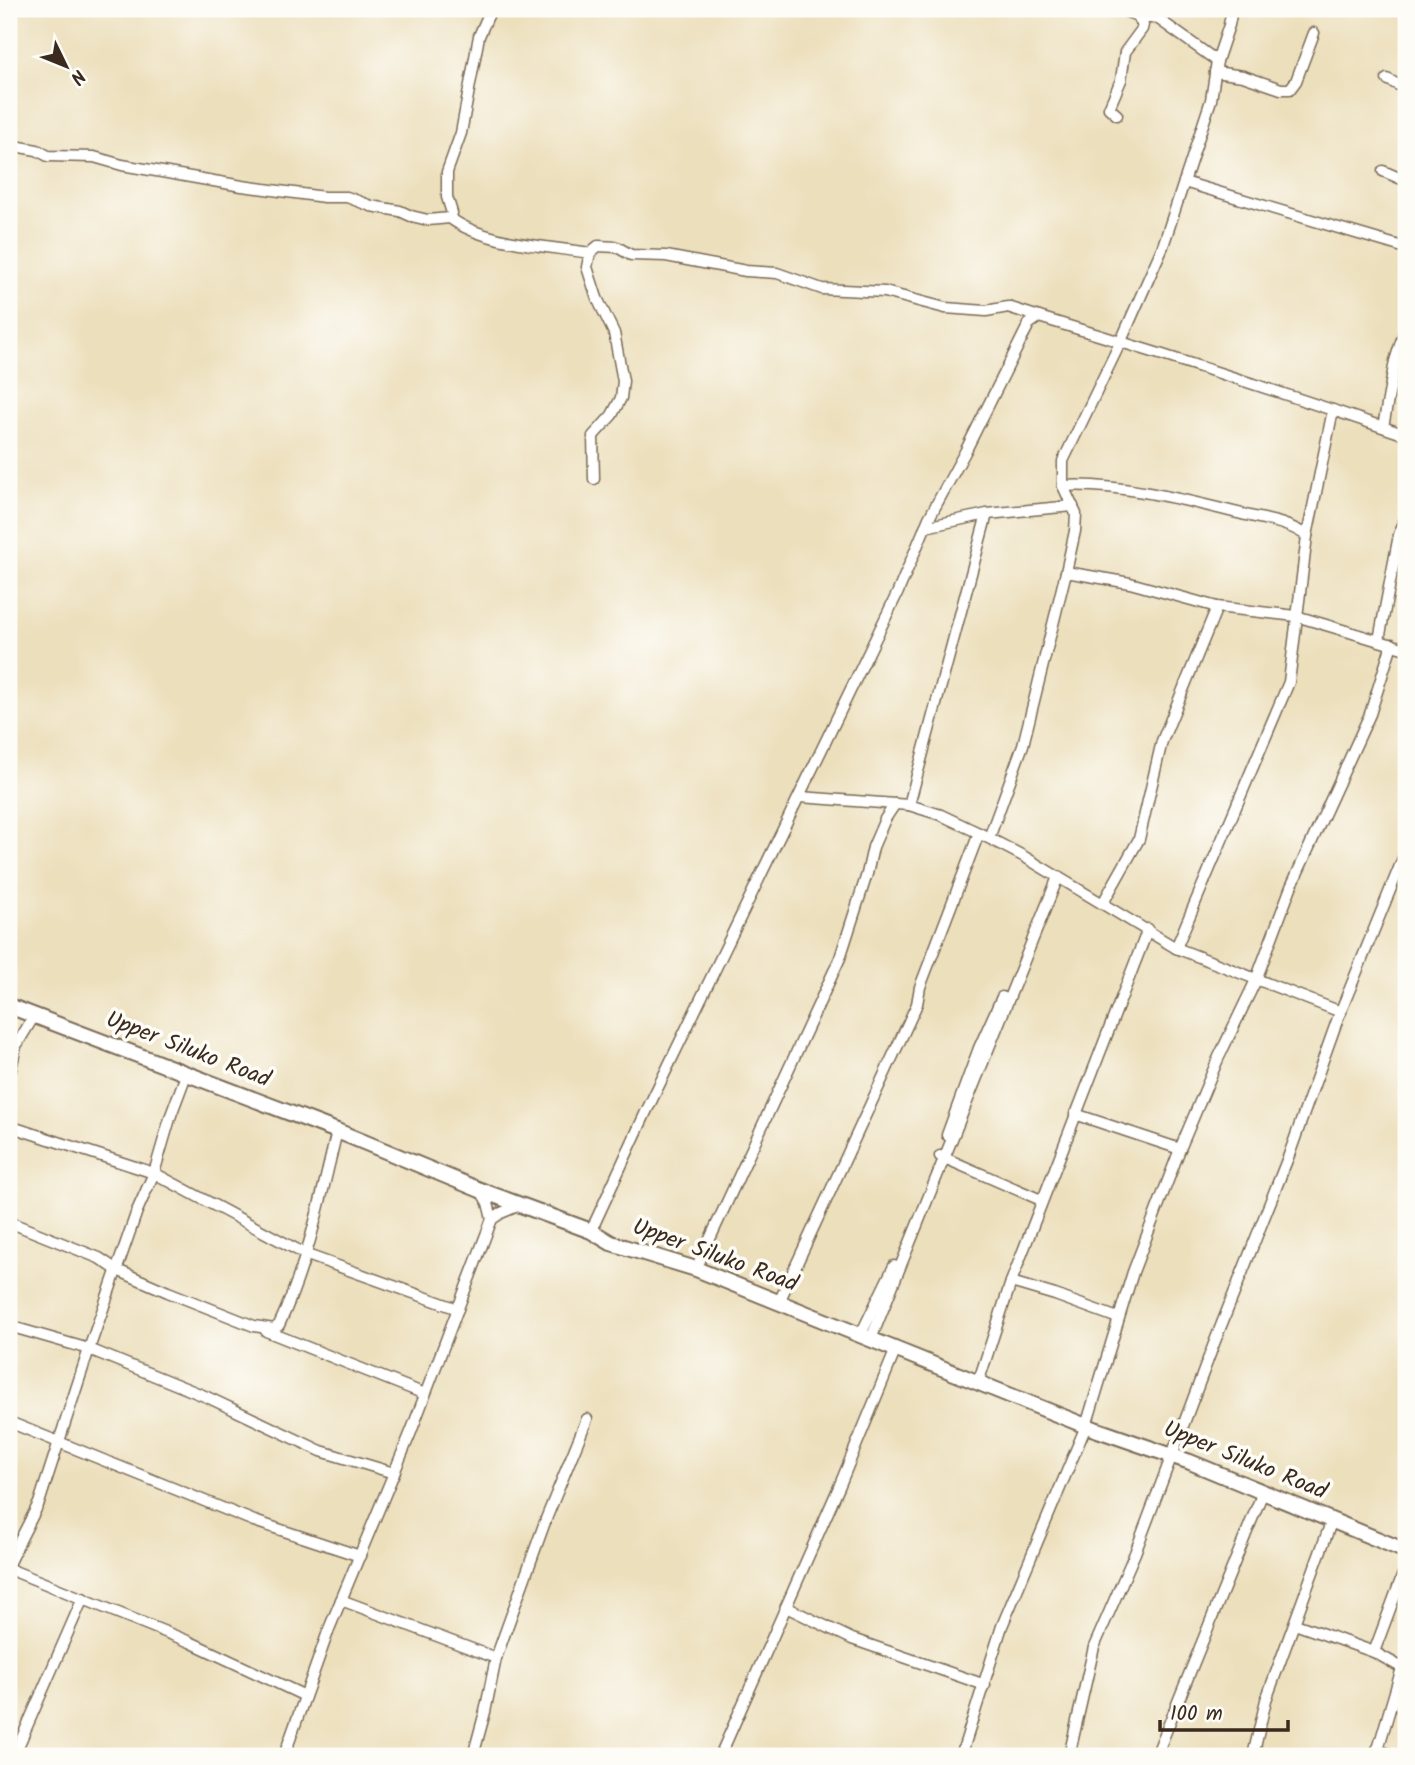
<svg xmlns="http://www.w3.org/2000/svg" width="1415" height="1765" viewBox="0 0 1415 1765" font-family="Kalam,sans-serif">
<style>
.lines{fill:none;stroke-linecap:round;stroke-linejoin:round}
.street-casing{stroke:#796955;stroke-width:13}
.primary-casing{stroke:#796955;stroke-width:18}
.street{stroke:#fff;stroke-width:10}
.primary{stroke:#fff;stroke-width:14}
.labels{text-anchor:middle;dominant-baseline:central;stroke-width:7;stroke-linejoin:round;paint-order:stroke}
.street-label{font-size:23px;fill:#3b2a1e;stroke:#fdfcf7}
</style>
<rect width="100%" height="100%" fill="#fdfcf7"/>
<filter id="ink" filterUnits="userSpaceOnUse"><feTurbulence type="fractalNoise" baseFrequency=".0143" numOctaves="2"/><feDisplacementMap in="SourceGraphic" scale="14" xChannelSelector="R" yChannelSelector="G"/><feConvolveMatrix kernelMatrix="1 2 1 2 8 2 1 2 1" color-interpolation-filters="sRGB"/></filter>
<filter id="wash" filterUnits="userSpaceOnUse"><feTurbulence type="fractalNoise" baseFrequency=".00686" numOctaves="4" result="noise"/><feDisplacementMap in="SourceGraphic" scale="28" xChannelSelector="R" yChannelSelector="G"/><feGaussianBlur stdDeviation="1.57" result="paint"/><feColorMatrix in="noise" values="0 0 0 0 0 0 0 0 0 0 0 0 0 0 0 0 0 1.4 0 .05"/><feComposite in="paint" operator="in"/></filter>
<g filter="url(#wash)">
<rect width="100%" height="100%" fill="#ecdfbc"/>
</g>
<g filter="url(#ink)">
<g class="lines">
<defs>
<g id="street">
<path d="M1119 9 1143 18H1157L1217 61"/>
<path d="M1215 72 1243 76 1281 89H1290L1296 81 1314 33"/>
<path d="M1387 79 1406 89"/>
<path d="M1117 115 1109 108 1121 80 1125 52 1142 29 1143 25 1137 16"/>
<path d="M9 145 37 150 48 156 94 157 122 165 242 186 324 197H347L371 206 400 211 411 216 428 220 450 218 452 213 447 197V172L461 133 479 36 491 9"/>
<path d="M1383 171 1406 181"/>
<path d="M1184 182 1406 248"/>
<path d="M450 218C484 244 547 246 590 253"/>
<path d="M1383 427 1395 361 1406 326"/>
<path d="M594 479 593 436 612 415 621 398 623 381 614 333 597 298 587 267 590 253 598 246 617 247 631 255 666 256 746 271 777 273 822 289 885 292 945 308 986 311 1008 307 1039 317"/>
<path d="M1063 486C1117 482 1193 502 1246 515 1266 520 1290 523 1307 536L1289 682 1176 948"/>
<path d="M925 527 987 514 1073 506"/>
<path d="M1307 536 1333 410"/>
<path d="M1066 572 1075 531 1076 514 1063 486V461L1121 341 1163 246 1211 100 1217 61 1229 25 1232 9"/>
<path d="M1379 640 1399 535 1406 516"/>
<path d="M800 797 909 805 987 514"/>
<path d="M909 805 941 815 979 833 1023 856 1176 948 1341 1012"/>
<path d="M989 838 1023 745 1066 572 1130 583 1217 607 1296 616 1406 649"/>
<path d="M1103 903 1139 839 1162 741 1217 607"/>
<path d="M9 1078 16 1046 34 1016"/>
<path d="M1075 1114 1180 1149"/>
<path d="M9 1126 154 1173 307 1255 458 1309"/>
<path d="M947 1135 979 1048 1002 997"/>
<path d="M940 1156 1041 1200"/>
<path d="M481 1191 488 1203 492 1219"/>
<path d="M9 1222 99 1258 117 1270 168 1292 254 1326 274 1329 279 1325C308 1263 321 1197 337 1131"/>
<path d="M591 1231 646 1112 897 594 929 518 965 452 1029 324 1039 317C1162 354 1284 393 1406 435"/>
<path d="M696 1269 840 958 867 874 873 847 885 819 895 804"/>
<path d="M1011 1282 1055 1295 1118 1318"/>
<path d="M779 1302 917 1004 920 987 979 833"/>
<path d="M9 1326 89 1349 207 1397 321 1451 394 1473"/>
<path d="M266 1331 425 1394"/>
<path d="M861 1334 894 1266"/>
<path d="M871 1339 1058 877"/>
<path d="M978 1383 1011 1282 1148 929"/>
<path d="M9 1422 254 1521 360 1556"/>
<path d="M9 1562 39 1503 89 1349 137 1211 154 1173 171 1115 186 1075"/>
<path d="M1406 1566 1374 1652 1406 1670"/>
<path d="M9 1569 190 1642 305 1696"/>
<path d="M341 1600 496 1658"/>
<path d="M786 1607 852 1639 985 1685"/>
<path d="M1295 1624 1374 1652"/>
<path d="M1377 1749 1394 1756"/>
<path d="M14 1756 83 1598"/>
<path d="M284 1756 329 1629 411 1432 492 1219 501 1213 520 1205"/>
<path d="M473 1756 485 1712 496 1658 546 1519 587 1419"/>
<path d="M720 1756 839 1487 896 1349"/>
<path d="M961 1756 1002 1626 1086 1426 1133 1272 1180 1149 1218 1059 1256 980 1291 887 1370 714 1392 644"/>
<path d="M1069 1756 1094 1647 1135 1553 1215 1341 1289 1155 1338 1018 1406 851"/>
<path d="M1156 1756 1263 1492"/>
<path d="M1253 1756 1266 1700 1332 1520"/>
<path d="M1376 1756 1402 1668"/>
</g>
<path id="primary" d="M9 1006 337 1131 480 1190 591 1231 611 1243 696 1269 1086 1426 1190 1462 1406 1551"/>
</defs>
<use href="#street" class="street-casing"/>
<use href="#primary" class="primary-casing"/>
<use href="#street" class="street"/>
<use href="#primary" class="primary"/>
</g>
</g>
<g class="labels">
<g class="street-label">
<text transform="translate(188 1050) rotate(21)">Upper Siluko Road</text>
<text transform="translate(715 1256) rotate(20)">Upper Siluko Road</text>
<text transform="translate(1245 1461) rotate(22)">Upper Siluko Road</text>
</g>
</g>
<rect width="1415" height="1765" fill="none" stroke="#fdfcf7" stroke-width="35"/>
<g transform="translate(66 66) rotate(133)" stroke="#fdfcf7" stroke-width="5" paint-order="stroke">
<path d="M0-5L12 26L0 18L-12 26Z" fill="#3b2a1e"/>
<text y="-10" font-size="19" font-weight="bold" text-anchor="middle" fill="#3b2a1e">N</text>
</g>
<path d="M1160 1720v10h128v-10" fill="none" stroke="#3b2a1e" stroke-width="3.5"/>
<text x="1170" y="1720" font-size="21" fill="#3b2a1e" stroke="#fdfcf7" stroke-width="5" paint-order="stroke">100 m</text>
</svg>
